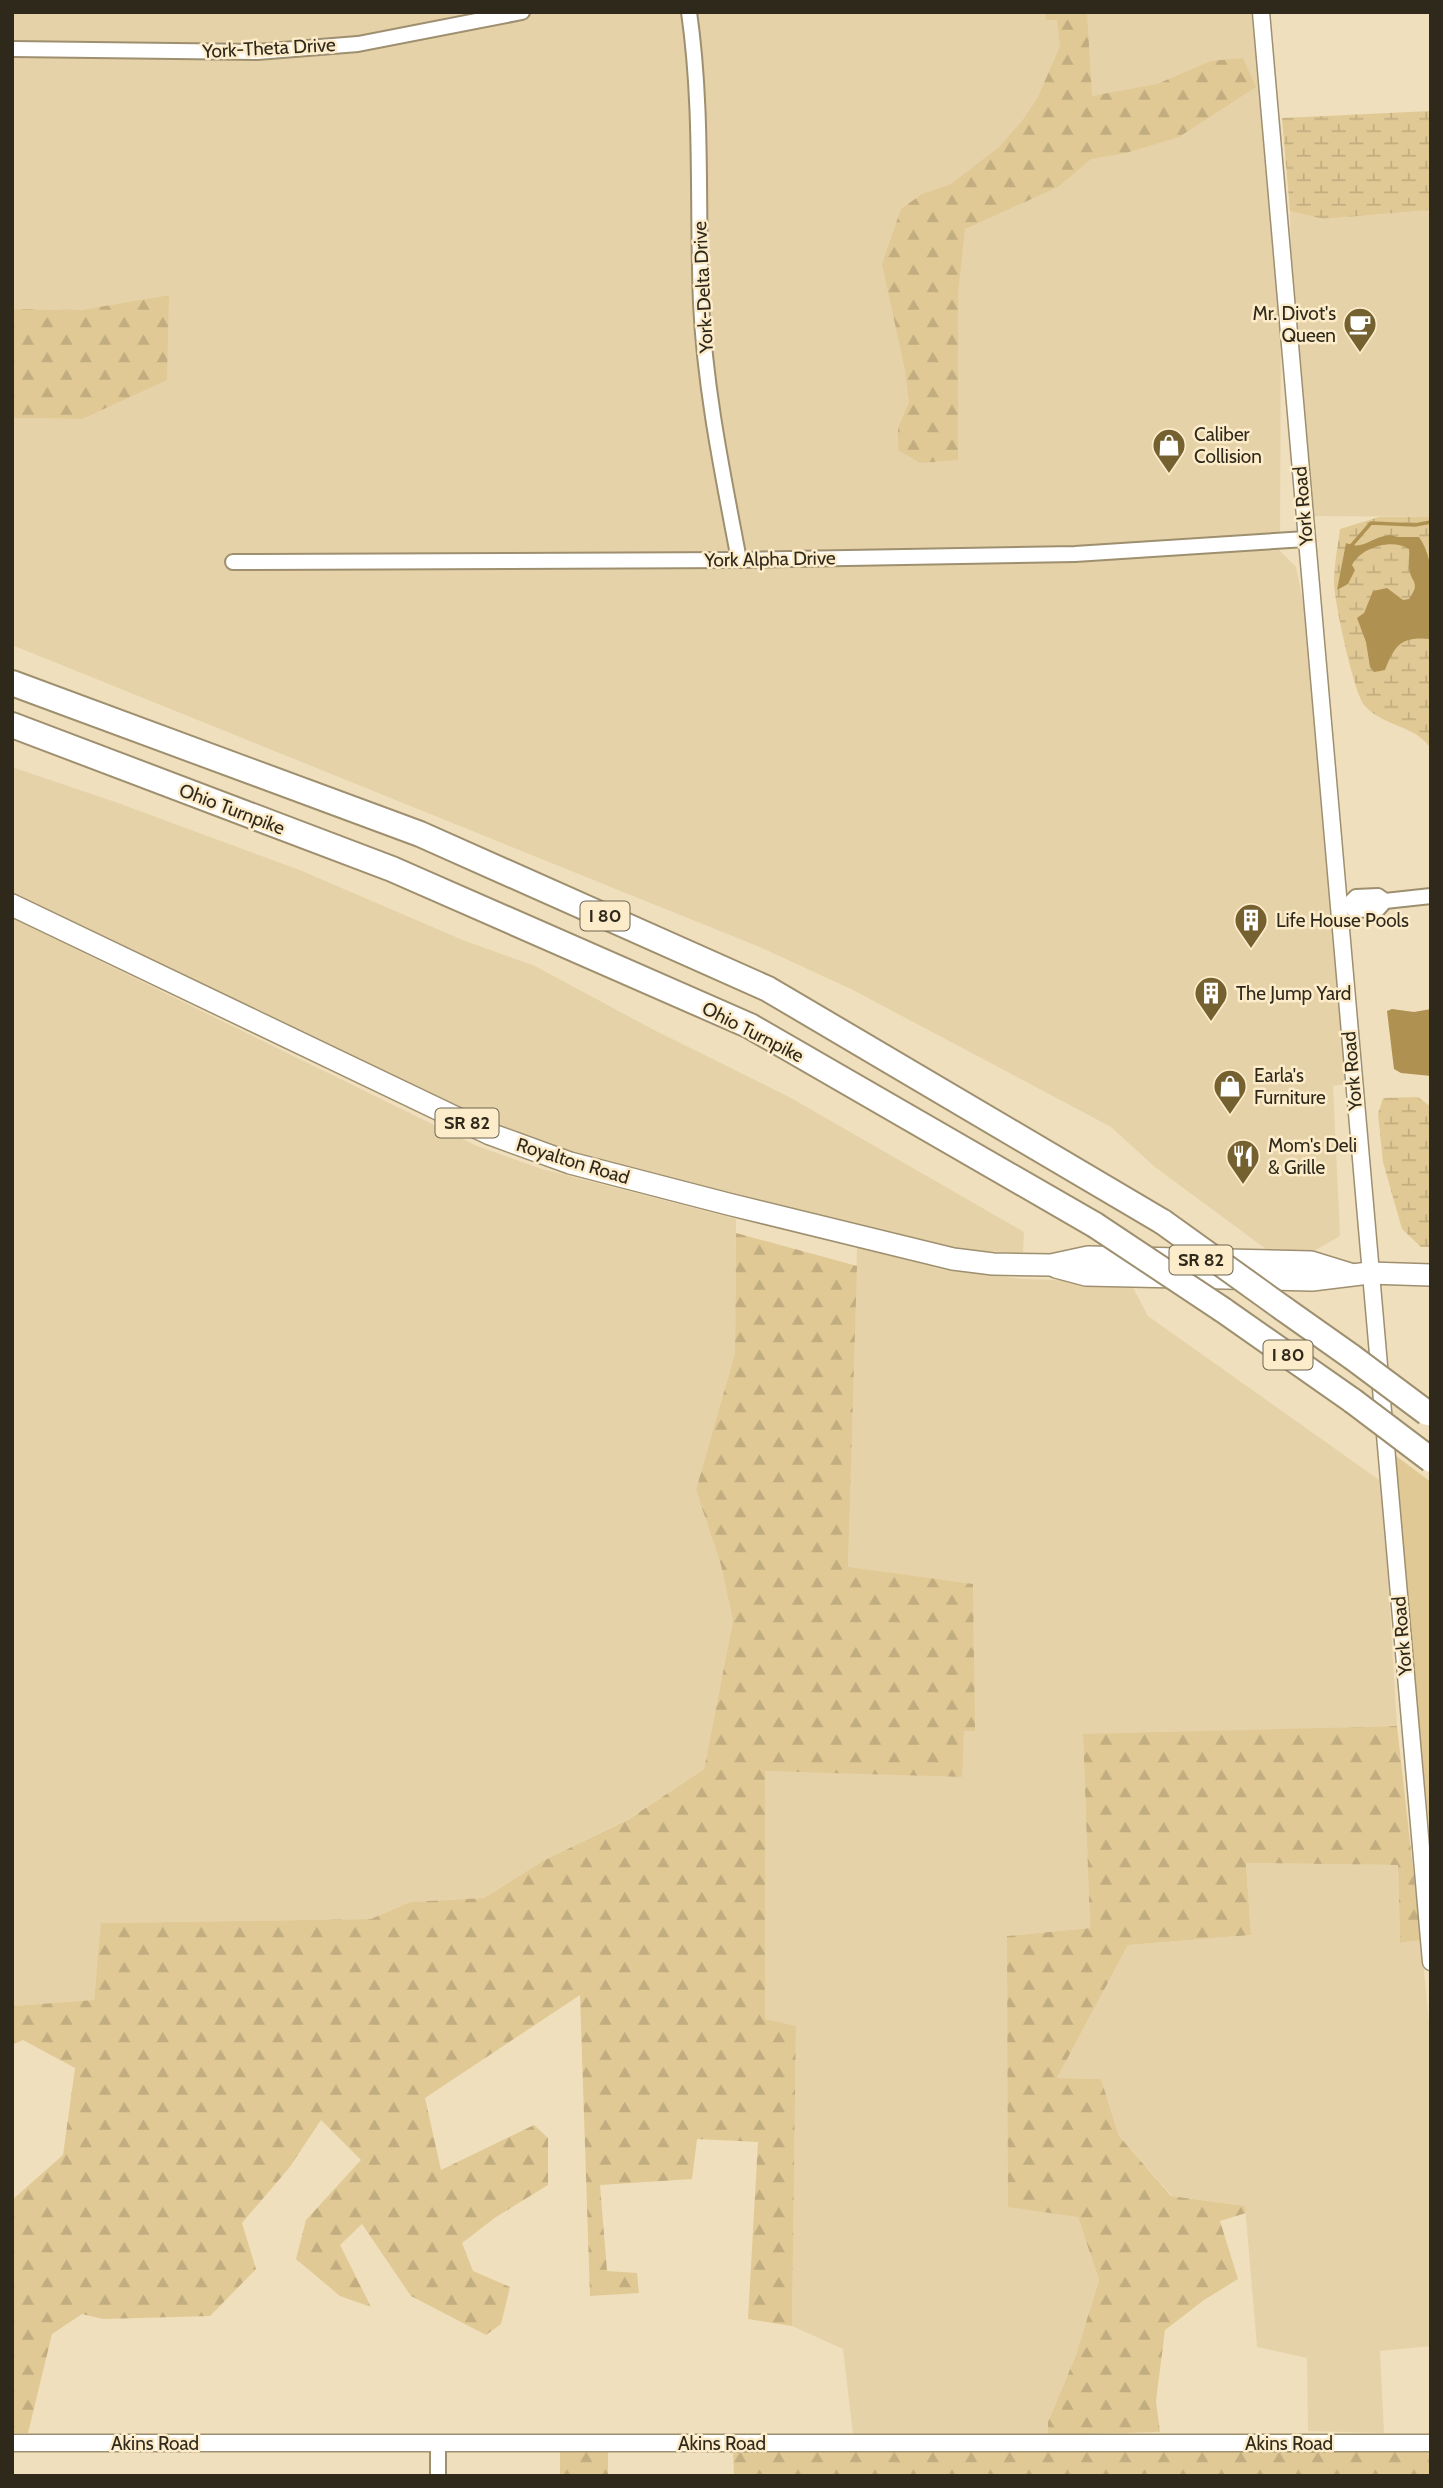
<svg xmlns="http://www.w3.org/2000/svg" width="1443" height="2488" viewBox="0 0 1443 2488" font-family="Cabin,sans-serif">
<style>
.built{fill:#e6d2a9}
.green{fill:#e1c995}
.forest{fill:url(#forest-firs)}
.wetland{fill:url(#wetland-marsh)}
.water{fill:#af9251}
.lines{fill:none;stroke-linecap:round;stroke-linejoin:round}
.stream{stroke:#af9251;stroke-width:3.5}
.minor-casing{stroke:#9e8f6f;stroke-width:18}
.tertiary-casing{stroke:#9e8f6f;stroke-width:19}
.primary-casing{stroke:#9e8f6f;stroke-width:24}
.motorway-casing{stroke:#9e8f6f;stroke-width:28}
.minor{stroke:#fff;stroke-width:14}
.tertiary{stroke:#fff;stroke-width:16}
.primary{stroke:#fff;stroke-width:21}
.motorway{stroke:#fff;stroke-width:24}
.motorway-bridge-casing{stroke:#9e8f6f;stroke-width:28;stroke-linecap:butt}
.motorway-bridge{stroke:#fff;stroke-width:24}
.labels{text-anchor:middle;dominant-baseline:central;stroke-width:5;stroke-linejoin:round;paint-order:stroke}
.shield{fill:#fcecc9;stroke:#6c6450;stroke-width:2}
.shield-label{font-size:18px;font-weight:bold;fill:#2f291c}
.street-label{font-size:19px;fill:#2f291c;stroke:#fcecc9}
.poi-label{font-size:19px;fill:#2f291c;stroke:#fcecc9;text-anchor:start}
</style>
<defs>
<pattern id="forest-firs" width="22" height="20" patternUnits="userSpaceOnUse" patternTransform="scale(1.75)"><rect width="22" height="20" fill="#e1c995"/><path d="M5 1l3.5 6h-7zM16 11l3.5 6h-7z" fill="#c1ad80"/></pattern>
<pattern id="wetland-marsh" width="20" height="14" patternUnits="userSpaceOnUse" patternTransform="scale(1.75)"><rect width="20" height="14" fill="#e1c995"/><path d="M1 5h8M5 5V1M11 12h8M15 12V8" fill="none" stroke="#c1ad80"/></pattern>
</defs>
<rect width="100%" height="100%" fill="#efdfbc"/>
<g class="built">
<path d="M12 12H1255L1281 298 1280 551 1296 567 1305 612 1332 905 1345 1084 1333 1086 1340 1236 1309 1254 1270 1252 1155 1167 1111 1127 853 990 762 948 12 645V418L82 419 169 295 81 310 12 309Z"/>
<path d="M1431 210V517L1313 516 1292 285 1290 211 1323 219Z"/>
<path d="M12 767 118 803 302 871 465 941 533 965 654 1030 791 1098 1024 1232 1023 1253 967 1250 575 1157 514 1139 12 897Z"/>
<path d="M12 918 477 1146 542 1169 736 1219 735 1353 696 1490 721 1565 733 1621 704 1769 628 1819 543 1861 484 1898 410 1902 371 1919 102 1923 94 2000 12 2006Z"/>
<path d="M857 1247 944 1270 1023 1279 1130 1282 1148 1316 1382 1482 1397 1726 1083 1735 1090 1928 1007 1936 1078 2217 1099 2280 1076 2355 1048 2422V2435L853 2434 843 2349 792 2326 796 2027 765 2019V1770L961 1777 964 1730 974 1731 973 1585 848 1568Z"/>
<path d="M1246 1863 1398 1865 1400 1943 1421 1940 1431 2044V2346L1380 2351 1384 2433 1308 2431 1307 2358 1257 2347 1245 2206 1172 2196 1119 2136 1101 2079 1057 2078 1128 1945 1251 1935Z"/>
</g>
<path class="green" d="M1396 1456 1431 1482V1843L1402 1563Z"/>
<g class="forest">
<path d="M1045 12H1087L1092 96 1157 84 1211 61 1243 58 1256 87 1179 137 1126 153 1091 159 1058 187 965 229 958 294V460L920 463 898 450V428L909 402 905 370 882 264 901 209 922 194 951 184 999 147 1022 121 1038 97 1060 46 1057 20H1046Z"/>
<path d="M169 295 167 380 82 419 12 418V309L81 310Z"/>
<path d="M736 1233 857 1266 848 1567 973 1584 975 1731H964L962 1777 765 1771V2019L796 2026 792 2326 748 2319 758 2142 697 2139 692 2179 600 2185 607 2271 637 2273 639 2293 590 2296 580 1995 425 2098 441 2170 534 2125 548 2138V2185L496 2217 462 2243 473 2271 510 2287 501 2324 486 2335 411 2296 362 2224 340 2245 371 2307 340 2296 296 2259 306 2220 361 2160 321 2120 289 2168 242 2223 256 2269 210 2316 103 2319 82 2314 52 2334 28 2433H12V2200L63 2155 75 2068 23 2040 12 2045V2006L94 2000 101 1923 371 1919 410 1902 484 1898 543 1861 629 1819 704 1769 733 1621 721 1565 696 1490 735 1353Z"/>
<path d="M1397 1726 1421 1940 1400 1943 1398 1865 1246 1863 1251 1935 1128 1945 1057 2078 1101 2079 1119 2136 1171 2196 1245 2206 1246 2213 1220 2221 1238 2279 1204 2300 1165 2330 1156 2401 1160 2432 1048 2435V2422L1076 2355 1099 2280 1078 2217 1008 2207 1007 1936 1090 1928 1083 1734Z"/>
<path d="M608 2449V2476H560V2452Z"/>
<path d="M1431 2449V2476H734L733 2451Z"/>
</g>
<g class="wetland">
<path d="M1431 111V210L1323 219 1290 211 1282 118Z"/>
<path d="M1379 517H1431V749C1416 725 1384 727 1365 706 1354 695 1334 600 1334 582 1334 565 1338 546 1340 529Z"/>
<path d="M1418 1097 1431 1107V1247H1421L1402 1229 1383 1162 1378 1114 1383 1098Z"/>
</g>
<g class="water">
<path d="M1390 535 1398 537H1419C1438 564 1431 607 1431 639 1402 636 1395 644 1385 670L1374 672 1370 667 1366 642 1357 618 1364 613 1373 591 1387 588 1403 600 1409 599C1422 581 1410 583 1409 567 1408 561 1410 555 1409 549 1393 538 1361 547 1352 565L1355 570 1348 584 1337 590 1346 543C1364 551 1370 537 1390 535Z"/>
<path d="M1392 1009 1414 1012 1431 1009V1076L1401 1073 1394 1069 1387 1011Z"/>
</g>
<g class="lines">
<path class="stream" d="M1351 546 1371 523 1415 525 1431 522"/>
<defs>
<g id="minor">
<path d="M689 12C703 109 697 206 701 303 705 390 723 475 739 560"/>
<path d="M12 49 257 52 358 44 522 12"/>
<path d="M233 562 739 560 1075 554 1306 539"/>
<path d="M1385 901 1378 909 1354 910 1350 903 1356 897 1378 896 1385 901 1431 896"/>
<path d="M438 2476V2443"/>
</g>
<g id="tertiary">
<path d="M1261 12 1431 1962"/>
<path d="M12 2443H1431"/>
</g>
<g id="primary">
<path d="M12 905 490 1134 570 1163 728 1204 953 1259 993 1264 1051 1265 1088 1257 1311 1262 1350 1274"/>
<path d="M1056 1267 1086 1275 1312 1280 1369 1273 1431 1275"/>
</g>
<g id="motorway">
<path d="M12 683 420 834 768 989 1163 1222"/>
<path d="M12 725 392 869 750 1026 1095 1225"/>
<path d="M1284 1309 1352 1357"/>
<path d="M1223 1310 1353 1401"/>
</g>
</defs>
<use href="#minor" class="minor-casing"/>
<use href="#tertiary" class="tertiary-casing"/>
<use href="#primary" class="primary-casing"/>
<use href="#motorway" class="motorway-casing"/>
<use href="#minor" class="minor"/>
<use href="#tertiary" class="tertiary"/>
<use href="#primary" class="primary"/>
<use href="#motorway" class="motorway"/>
<defs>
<g id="motorway-bridge">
<path d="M1163 1222 1284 1309"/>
<path d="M1095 1225 1223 1310"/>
<path d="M1352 1357 1427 1413"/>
<path d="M1353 1401 1431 1460"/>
</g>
</defs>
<use href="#motorway-bridge" class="motorway-bridge-casing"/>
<use href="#motorway-bridge" class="motorway-bridge"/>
</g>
<defs>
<symbol id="cafe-pin" viewBox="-11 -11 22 30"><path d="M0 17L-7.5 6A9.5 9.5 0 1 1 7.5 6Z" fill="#75602f" stroke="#fcecc9"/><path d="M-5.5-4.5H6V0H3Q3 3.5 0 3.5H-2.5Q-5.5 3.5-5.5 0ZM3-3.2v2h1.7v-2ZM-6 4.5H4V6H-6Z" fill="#fff"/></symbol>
<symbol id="shop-pin" viewBox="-11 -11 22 30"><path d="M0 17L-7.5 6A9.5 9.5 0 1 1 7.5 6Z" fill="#75602f" stroke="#fcecc9"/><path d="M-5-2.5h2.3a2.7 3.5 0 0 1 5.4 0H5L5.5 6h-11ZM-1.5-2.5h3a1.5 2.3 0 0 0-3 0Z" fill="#fff"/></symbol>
<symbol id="building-pin" viewBox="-11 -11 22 30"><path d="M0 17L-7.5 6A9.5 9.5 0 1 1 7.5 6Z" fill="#75602f" stroke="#fcecc9"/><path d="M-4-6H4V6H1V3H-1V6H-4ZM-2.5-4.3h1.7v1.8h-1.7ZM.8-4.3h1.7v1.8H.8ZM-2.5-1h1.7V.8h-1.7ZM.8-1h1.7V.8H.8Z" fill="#fff"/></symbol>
<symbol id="restaurant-pin" viewBox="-11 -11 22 30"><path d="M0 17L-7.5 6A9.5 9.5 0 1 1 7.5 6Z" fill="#75602f" stroke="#fcecc9"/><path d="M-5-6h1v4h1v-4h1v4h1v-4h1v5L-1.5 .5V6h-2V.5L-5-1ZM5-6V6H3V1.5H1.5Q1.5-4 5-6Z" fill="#fff"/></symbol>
</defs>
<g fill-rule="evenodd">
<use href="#cafe-pin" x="1341" y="305" width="38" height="52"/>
<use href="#shop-pin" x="1150" y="426" width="38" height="52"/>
<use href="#building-pin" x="1232" y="901" width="38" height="52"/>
<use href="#building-pin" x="1192" y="974" width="38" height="52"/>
<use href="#shop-pin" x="1211" y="1067" width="38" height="52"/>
<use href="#restaurant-pin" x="1224" y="1137" width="38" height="52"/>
</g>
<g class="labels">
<g class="shield">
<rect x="580.5" y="901.5" width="49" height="29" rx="5"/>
<rect x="435.5" y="1108.5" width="63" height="29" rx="5"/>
<rect x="1169.5" y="1245.5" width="63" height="29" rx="5"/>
<rect x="1263.5" y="1340.5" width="49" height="29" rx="5"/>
</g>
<g class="shield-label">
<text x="605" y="916">I 80</text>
<text x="467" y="1123">SR 82</text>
<text x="1201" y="1260">SR 82</text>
<text x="1288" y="1355">I 80</text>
</g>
<g class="street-label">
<text transform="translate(269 48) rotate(-3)">York-Theta Drive</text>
<text transform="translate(703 287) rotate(-93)">York-Delta Drive</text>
<text transform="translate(1303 506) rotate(-95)">York Road</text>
<text transform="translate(770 559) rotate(-1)">York Alpha Drive</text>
<text transform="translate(232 809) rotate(21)">Ohio Turnpike</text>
<text transform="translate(753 1032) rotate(27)">Ohio Turnpike</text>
<text transform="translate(1352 1071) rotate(-95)">York Road</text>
<text transform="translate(573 1161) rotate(17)">Royalton Road</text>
<text transform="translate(1402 1636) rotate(-95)">York Road</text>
<text x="155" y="2443">Akins Road</text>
<text x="722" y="2443">Akins Road</text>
<text x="1289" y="2443">Akins Road</text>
</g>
<g class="poi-label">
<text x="1336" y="313" text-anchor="end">Mr. Divot's<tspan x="1336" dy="22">Queen</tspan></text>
<text x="1194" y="434">Caliber<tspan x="1194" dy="22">Collision</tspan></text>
<text x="1276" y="920">Life House Pools</text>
<text x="1236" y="993">The Jump Yard</text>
<text x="1254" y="1075">Earla's<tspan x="1254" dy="22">Furniture</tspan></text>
<text x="1268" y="1145">Mom's Deli<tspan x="1268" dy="22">&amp; Grille</tspan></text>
</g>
</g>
<rect width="1443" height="2488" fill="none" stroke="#2f291c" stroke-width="28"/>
</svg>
